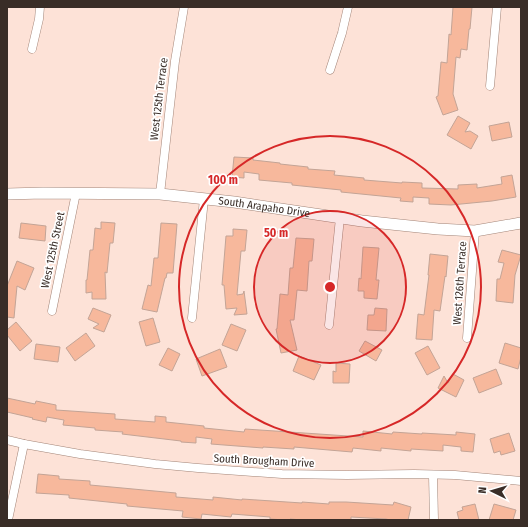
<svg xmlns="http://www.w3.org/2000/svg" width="528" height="527" viewBox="0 0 528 527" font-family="'Fira Sans Condensed',sans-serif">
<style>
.building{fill:#f7b89c;stroke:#c3a496}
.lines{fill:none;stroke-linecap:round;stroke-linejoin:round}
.street-casing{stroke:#a38578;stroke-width:9}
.secondary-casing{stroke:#a38578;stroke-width:12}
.street{stroke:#fff;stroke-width:8}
.secondary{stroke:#fff;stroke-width:11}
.ring{fill:none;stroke:#d62828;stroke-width:2}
.labels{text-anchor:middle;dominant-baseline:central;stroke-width:3.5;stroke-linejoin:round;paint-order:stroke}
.street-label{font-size:11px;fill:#392d27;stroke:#fff}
.centre{fill:#d62828;stroke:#fff;stroke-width:2}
.ring-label{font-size:12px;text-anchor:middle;font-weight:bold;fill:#d62828;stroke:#fff;stroke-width:3.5;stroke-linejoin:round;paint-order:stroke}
</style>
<rect width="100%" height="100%" fill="#fde2d7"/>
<g class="building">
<path d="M453 7H472L470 29H469L467 50 461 49 460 58 456 57 453 94 458 110 443 115 436 97 438 96 441 62 447 63 449 34 451 35Z"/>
<path d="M458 116 470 123 465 132 470 131 478 136 471 149 447 135Z"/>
<path d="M509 122 512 137 492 141 489 126Z"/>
<path d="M234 157 253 158V160L280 163V164L308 167V169L335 171 334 175 364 178V180L402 183V182L422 183V188L458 189V185L477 184V188L502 184 501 177 512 175 516 197 492 201 451 205 429 204V198L413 197V202L400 201 401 198 341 192V190L292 185V183L259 180V174L244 172V178L232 177Z"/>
<path d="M101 222 115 223 113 243H110L107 273 105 272 106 299H92V292L86 293V280H87L90 250H93L95 228 101 229Z"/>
<path d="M21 223 46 226 45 241 19 238Z"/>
<path d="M161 223 177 224 173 273H167L166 278H165L157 312 142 309 148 285 151 286 154 258H158Z"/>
<path d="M233 229 247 230 245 251H241L237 295 243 294 244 291 247 314 234 315 237 308 226 309 224 285H222L226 236H233Z"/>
<path d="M296 238 314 239 312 261H309L307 291 297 290 294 320H290L297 350 281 353 276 329H277L280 294 288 295 290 268H293Z"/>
<path d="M363 247 379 248 376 280H379L377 299 364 298V291H358L359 278 361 279Z"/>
<path d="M502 250 521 255 515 275 513 303 496 301 497 279H500L504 263 498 262Z"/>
<path d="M430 254 448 256 446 277 445 276 440 311 434 310 432 340 416 339 418 314 424 315 429 275H428Z"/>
<path d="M17 261 34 268 25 290 17 286 14 318 7 317V286Z"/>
<path d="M93 308 111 315 104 332 93 328 99 324 88 319Z"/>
<path d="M375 308 387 309 386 331 367 330 368 315H374Z"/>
<path d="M153 318 160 342 146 346 139 322Z"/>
<path d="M16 322 32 341 20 351 7 335V330Z"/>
<path d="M231 324 246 330 237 351 222 345Z"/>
<path d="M86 333 95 346 75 361 66 348Z"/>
<path d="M365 341 382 350 376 361 359 351Z"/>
<path d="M505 343 521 348V357L518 369 499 363Z"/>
<path d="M36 344 60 347 58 362 34 359Z"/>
<path d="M428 346 440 368 427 375 415 353Z"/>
<path d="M168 348 180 354 172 371 159 365Z"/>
<path d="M220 349 227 367 202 376 196 359Z"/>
<path d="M299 356 321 365 314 380 293 371Z"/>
<path d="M336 363 350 364 349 383H333V371L336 372Z"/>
<path d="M496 369 502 384 479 393 473 378Z"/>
<path d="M453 374 464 380 456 397 438 388 444 376 448 383Z"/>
<path d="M7 398 35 404 36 401 56 405V410L115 414V419L155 422V416L166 417V422L204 426V428L244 432 245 429 363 437V431L392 434 393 432 422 434V433L456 435V432L475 434 473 452 461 451V447L443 445V451L411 449V451L381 448V451L353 448 352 452 294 447V449L263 447V448L211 444 212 439 196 437V443L181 442V441L122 434 123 432 95 430V428L63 425 64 420 47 417 46 422 32 419 33 418 7 412Z"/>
<path d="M509 433 515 451 501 455 500 451 494 453 490 439Z"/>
<path d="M38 474 59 476V479L90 481V485L176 493V497L213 500V497L242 500V499L302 503V502L329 504V502H346L393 505 394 502 411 507 408 520H390L386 519 351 517V520H302L290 519V520H285L270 519V517L232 514 231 517 202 514 201 519 182 517 183 511 127 506V504L69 498V495L36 493Z"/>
<path d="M475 504 479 520H459L457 512 463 510 462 507Z"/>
<path d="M494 504 516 510 513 520H489Z"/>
</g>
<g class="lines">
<defs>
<g id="street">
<path d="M32 49 39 19 40 7"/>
<path d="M330 70 342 33 348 7"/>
<path d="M490 86 497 7"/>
<path d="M160 194 175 61 184 7"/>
<path d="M52 311 76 193"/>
<path d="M192 318 204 199"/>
<path d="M329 325 340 218"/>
<path d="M467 338 475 231"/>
<path d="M7 440 24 444 80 454 155 464 198 468 282 474 347 475 414 474 455 475 521 481"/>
<path d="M433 475 434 520"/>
<path d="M8 520 24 444"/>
</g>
<g id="secondary">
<path id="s1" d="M7 194 43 193 160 194 234 202 362 221 438 229 475 231 521 223"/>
</g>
</defs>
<use href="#street" class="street-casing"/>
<use href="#secondary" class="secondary-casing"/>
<use href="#street" class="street"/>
<use href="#secondary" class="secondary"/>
</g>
<circle cx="330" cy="287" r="76" fill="#d62828" fill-opacity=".12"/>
<g class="ring">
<circle cx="330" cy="287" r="76"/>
<circle cx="330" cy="287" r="151"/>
</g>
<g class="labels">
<g class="street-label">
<text transform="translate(159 99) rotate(-83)">West 125th Terrace</text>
<text stroke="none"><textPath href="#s1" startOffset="258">South Arapaho Drive</textPath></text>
<text transform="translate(53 250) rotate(-78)">West 125th Street</text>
<text transform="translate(460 283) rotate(-86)">West 126th Terrace</text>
<text transform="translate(264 461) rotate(3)">South Brougham Drive</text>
</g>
</g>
<circle cx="330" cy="287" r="6" class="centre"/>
<g class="ring-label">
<text x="223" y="184">100 m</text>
<text x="276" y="237">50 m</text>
</g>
<rect width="528" height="527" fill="none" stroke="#392d27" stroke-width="16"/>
<g transform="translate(492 491) rotate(275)" stroke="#ffffff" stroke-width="3" paint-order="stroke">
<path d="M0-3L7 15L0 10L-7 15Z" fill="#392d27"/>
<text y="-6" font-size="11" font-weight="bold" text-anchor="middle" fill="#392d27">N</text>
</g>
</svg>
